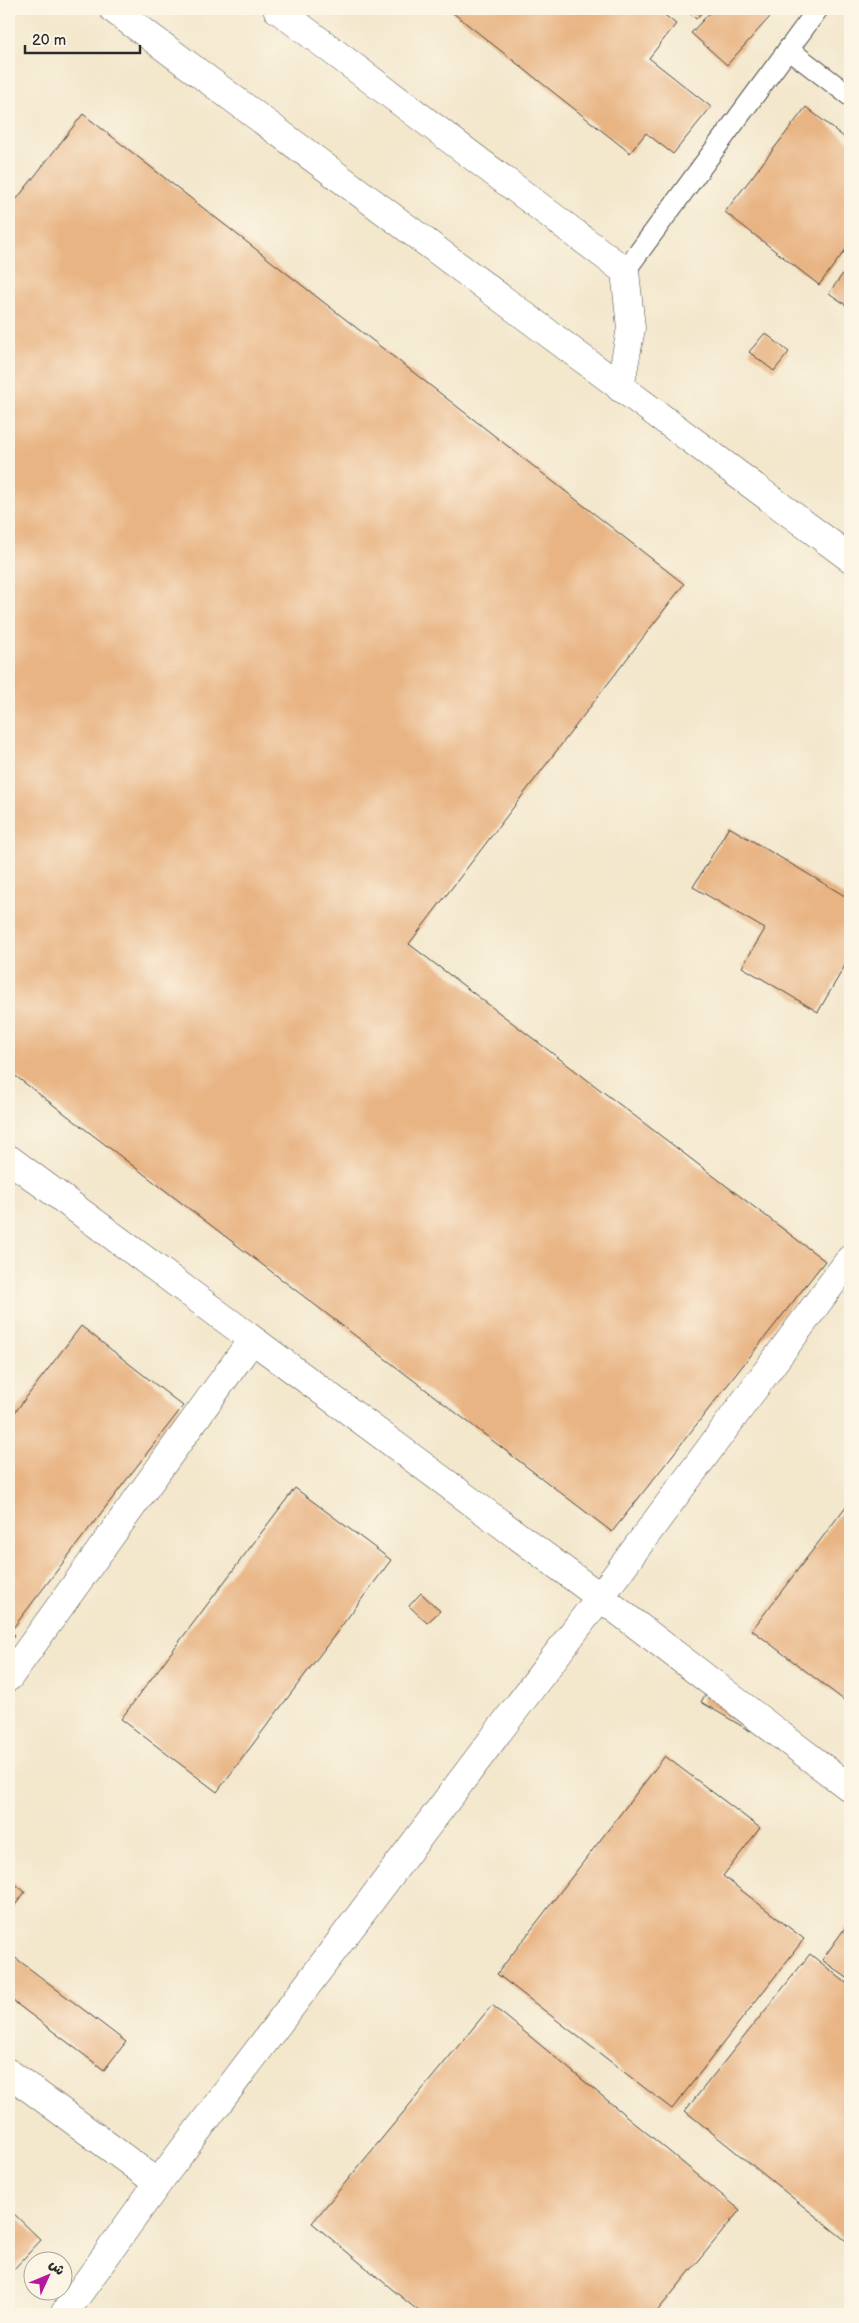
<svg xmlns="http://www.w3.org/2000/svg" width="859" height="2323" viewBox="0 0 859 2323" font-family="'Balsamiq Sans','Playpen Sans Arabic',sans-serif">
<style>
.building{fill:#e8b483}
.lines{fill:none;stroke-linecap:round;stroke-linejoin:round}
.lane-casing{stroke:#494743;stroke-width:22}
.street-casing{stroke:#494743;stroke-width:29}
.secondary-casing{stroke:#494743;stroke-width:29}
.lane{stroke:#fff;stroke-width:20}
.street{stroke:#fff;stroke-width:28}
.secondary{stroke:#fff;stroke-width:28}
</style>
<rect width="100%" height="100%" fill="#fcf5e5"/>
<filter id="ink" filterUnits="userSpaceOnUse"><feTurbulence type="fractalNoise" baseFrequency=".02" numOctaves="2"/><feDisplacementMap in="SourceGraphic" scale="10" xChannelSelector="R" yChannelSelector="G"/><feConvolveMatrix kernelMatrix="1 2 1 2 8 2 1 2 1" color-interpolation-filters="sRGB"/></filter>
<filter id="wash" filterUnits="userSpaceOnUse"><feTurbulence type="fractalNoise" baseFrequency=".0096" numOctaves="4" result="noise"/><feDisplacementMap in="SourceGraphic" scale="20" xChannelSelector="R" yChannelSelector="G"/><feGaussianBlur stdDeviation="1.12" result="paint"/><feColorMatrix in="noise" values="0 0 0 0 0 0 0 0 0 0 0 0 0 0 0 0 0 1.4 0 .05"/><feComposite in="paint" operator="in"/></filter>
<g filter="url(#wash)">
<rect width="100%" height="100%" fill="#f3e7cc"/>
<g id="blocks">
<g class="building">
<path d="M448 9H657L676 24 649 58 711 107 673 154 646 133 630 153Z"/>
<path d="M685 9H705L696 19Z"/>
<path d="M713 9H777L727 65 691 33Z"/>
<path d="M806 107 850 142V244L819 285 725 212Z"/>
<path d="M83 114 684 584 409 944 825 1261 612 1532 9 1071V209Z"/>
<path d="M850 264V308L829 293Z"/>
<path d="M765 333 789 352 774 371 749 352Z"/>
<path d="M729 827 850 899V957L818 1012 742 967 765 929 693 887Z"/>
<path d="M81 1326 183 1406 10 1632 15 1635 9 1643V1420Z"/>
<path d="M295 1488 391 1560 217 1792 121 1719Z"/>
<path d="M850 1501V1702L849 1704 752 1630Z"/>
<path d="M421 1593 440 1611 427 1623 409 1606Z"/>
<path d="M708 1690 757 1719 750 1731 701 1702Z"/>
<path d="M665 1756 760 1828 723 1876 804 1939 672 2109 497 1974Z"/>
<path d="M9 1879 25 1892 9 1913Z"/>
<path d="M850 1921V1980L822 1960Z"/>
<path d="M9 1953 126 2042 104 2070 9 1998Z"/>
<path d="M810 1954 850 1986V2244L685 2111Z"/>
<path d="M492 2005 740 2210 655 2314H422L312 2223Z"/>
<path d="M9 2209 41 2240 13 2270 9 2266Z"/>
</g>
</g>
</g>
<g filter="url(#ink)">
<use href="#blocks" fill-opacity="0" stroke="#494743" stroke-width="1"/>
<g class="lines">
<defs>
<g id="lane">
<path d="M788 49 850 96"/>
<path d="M625 271 818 9"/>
</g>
<g id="street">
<path d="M277 9 625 271 631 328 620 388"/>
<path d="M9 1159 600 1597 850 1788"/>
<path d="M9 1677 252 1340"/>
<path d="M9 2073 158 2183"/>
<path d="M64 2314 158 2183 600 1597 850 1259"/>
</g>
<path id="secondary" d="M113 9 850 558"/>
</defs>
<use href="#lane" class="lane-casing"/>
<use href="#street" class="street-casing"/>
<use href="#secondary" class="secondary-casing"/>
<use href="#lane" class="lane"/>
<use href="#street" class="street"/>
<use href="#secondary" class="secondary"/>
</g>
</g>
<rect width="859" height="2323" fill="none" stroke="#fcf5e5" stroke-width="30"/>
<g transform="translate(48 2276) rotate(46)"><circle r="24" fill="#fcf5e5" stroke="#a8a49b"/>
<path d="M0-4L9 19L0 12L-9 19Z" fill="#b5179e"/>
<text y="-8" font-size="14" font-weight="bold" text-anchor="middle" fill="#2b2b2b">ش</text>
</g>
<path d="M25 45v8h115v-8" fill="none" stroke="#2b2b2b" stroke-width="2.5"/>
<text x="32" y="45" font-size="15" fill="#2b2b2b" stroke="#fcf5e5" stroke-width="4" paint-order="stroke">20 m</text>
</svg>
